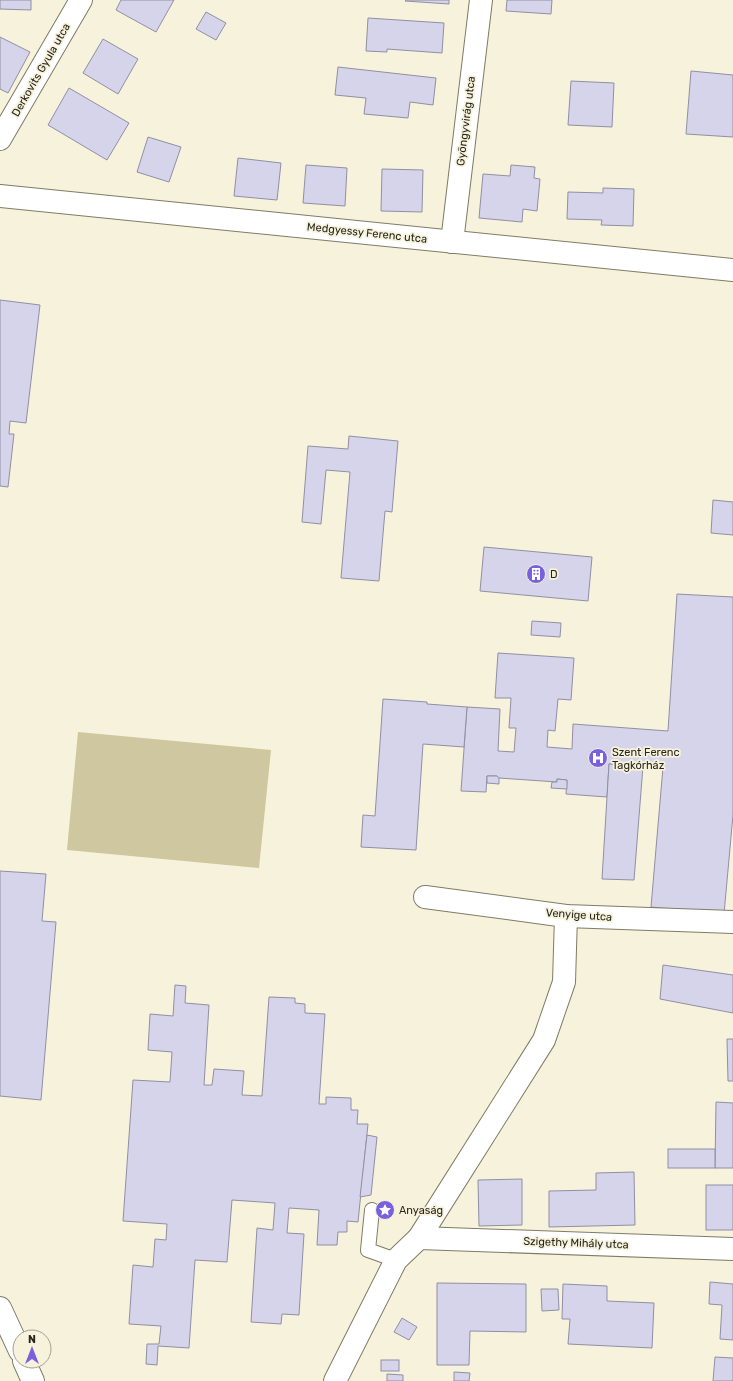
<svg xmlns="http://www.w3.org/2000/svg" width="733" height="1381" viewBox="0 0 733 1381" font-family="Rubik,sans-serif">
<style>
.green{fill:#cec79f}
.building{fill:#d5d4eb;stroke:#908fa4}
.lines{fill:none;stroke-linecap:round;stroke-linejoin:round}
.service-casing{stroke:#7f7b66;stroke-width:16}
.minor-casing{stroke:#7f7b66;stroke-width:24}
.service{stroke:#fff;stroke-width:14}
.minor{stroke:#fff;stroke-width:22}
.labels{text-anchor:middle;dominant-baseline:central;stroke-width:3.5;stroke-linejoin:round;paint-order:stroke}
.street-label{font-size:11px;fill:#26241c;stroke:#f7f2db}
.poi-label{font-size:11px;fill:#26241c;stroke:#f7f2db;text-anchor:start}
</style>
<rect width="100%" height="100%" fill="#f7f2db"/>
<path class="green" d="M78 732 271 750 259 868 67 850Z"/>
<g class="building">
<path d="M0 0H31V10L0 9Z"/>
<path d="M121 0H174L156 32 116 10Z"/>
<path d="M406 0H449V4L405 1Z"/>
<path d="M507 0H552L551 14 506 11Z"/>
<path d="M206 12 226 23 216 40 196 29Z"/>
<path d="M368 18 444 23 442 53 387 49V52L366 51Z"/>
<path d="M0 37 30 52 8 93 0 89Z"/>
<path d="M103 39 138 59 118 94 83 73Z"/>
<path d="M338 67 436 78 433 105 410 102 408 118 364 114 366 98 335 95Z"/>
<path d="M691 71 733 75V137L686 134Z"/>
<path d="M571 81 614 83 612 127 568 125Z"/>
<path d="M69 88 129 123 107 160 48 125Z"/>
<path d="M148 137 181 147 169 182 137 172Z"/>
<path d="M238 158 281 163 277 200 234 196Z"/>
<path d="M306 165 347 168 345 206 303 203Z"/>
<path d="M511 165 535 167 534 178 540 179 537 211 523 209 522 222 479 218 483 174 510 176Z"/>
<path d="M382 169 423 170 422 212 381 211Z"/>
<path d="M603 188 634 189 633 226 601 225 602 220 567 219 568 192 603 193Z"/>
<path d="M0 300 40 305 26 423 10 421 9 434H14L8 487 0 486Z"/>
<path d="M349 436 398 441 392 512 385 511 379 581 341 578 350 472 326 470 321 524 302 522 308 446 348 449Z"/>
<path d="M713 500 733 502V535L711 533Z"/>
<path d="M484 547 592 557 588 601 480 591Z"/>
<path d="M677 594 733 597V815L724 914 651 907 663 767 609 764 607 797 566 794 567 780 557 779V782L499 778 497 776H487L486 792 461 791 467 707 500 709 498 751 514 752 516 728H509L511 698H495L498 653 574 658 571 700 558 699 555 731 548 730 547 747 572 749 573 724 668 731Z"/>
<path d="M532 621 561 623 560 637 531 635Z"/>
<path d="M383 699 427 702V704L467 707 464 747 423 744 416 850 361 847 363 815 375 816Z"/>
<path d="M609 764 643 766 634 880 602 879Z"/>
<path d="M487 776H497L499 778V784L487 783Z"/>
<path d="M557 779 567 780V789L551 788 552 782H557Z"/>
<path d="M0 871 46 874 42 921 56 922 41 1100 0 1096Z"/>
<path d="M663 965 733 975V1013L660 999Z"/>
<path d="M175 985 186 986 185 1003 209 1005 204 1085H212L214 1069 244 1071 242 1095 262 1096 269 997 295 998V1003L305 1004V1013L325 1014 319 1104H326V1097L351 1098V1110H358L357 1124H368L358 1222 347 1221V1232H338L337 1245H317L319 1210 289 1208 287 1233 304 1234 299 1315 282 1314 281 1324 251 1322 257 1228 273 1230 275 1203 232 1200 227 1262 195 1260 189 1348 158 1346 157 1365 146 1364 147 1344H159L161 1326 129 1324 133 1265 153 1267 155 1239 166 1240 167 1224 123 1221 133 1080 170 1082 172 1052 148 1050 150 1014 173 1016Z"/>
<path d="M727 1039H733V1081H728Z"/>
<path d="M716 1102 733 1103V1168H715Z"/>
<path d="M367 1135 377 1137 371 1195 360 1197Z"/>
<rect x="668" y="1149" width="47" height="19"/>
<path d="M634 1172 635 1225 549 1227V1191L596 1190V1173Z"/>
<path d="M522 1179V1225L479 1226 478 1180Z"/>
<rect x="706" y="1185" width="27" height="45"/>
<path d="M710 1282 733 1284V1340L720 1339 722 1305 709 1304Z"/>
<path d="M437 1283 526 1284V1332L470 1331 469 1365H437Z"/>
<path d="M563 1284 607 1286V1301L654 1303 652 1348 568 1344 570 1319H562Z"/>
<path d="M541 1289H558L559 1310 542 1311Z"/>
<path d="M402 1318 417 1327 409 1340 394 1332Z"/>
<path d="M715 1357 733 1358V1381H713Z"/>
<rect x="381" y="1360" width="18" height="11"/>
<path d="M454 1372 470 1373 469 1381H454Z"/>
<path d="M387 1374 403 1375V1381H387Z"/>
</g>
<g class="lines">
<defs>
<path id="service" d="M372 1210 368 1250 396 1260"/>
<g id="minor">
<path d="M0 139 81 0"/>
<path d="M0 196 733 270"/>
<path d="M452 242 481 0"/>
<path d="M425 897 566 916 733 922"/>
<path d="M419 1238 733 1249"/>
<path d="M0 1308 20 1351"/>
<path d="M24 1361 33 1381"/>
<path d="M335 1381 396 1260 419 1238 544 1040 564 982 566 916"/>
</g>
</defs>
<use href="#service" class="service-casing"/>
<use href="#minor" class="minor-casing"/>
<use href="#service" class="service"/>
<use href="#minor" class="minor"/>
</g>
<defs>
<symbol id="building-disc" viewBox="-11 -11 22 22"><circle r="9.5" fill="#7861dc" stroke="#f7f2db"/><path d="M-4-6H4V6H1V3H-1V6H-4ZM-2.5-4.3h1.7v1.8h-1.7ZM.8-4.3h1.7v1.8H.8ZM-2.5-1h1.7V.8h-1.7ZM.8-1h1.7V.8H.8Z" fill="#fff"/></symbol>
<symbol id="hospital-disc" viewBox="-11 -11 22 22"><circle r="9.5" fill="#7861dc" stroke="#f7f2db"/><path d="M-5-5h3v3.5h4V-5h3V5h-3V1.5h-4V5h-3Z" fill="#fff"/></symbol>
<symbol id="sight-disc" viewBox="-11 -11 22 22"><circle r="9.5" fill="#7861dc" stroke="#f7f2db"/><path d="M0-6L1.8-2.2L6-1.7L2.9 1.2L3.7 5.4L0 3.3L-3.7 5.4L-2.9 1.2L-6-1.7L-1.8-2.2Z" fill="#fff"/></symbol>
</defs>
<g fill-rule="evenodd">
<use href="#building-disc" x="525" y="563" width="22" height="22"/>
<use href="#hospital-disc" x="587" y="747" width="22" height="22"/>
<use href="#sight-disc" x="374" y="1199" width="22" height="22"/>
</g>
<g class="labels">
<g class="street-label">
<text transform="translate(41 70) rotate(-60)">Derkovits Gyula utca</text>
<text transform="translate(466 121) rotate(-83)">Gyöngyvirág utca</text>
<text transform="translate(367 233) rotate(6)">Medgyessy Ferenc utca</text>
<text transform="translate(579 915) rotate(4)">Venyige utca</text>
<text transform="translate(576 1243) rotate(2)">Szigethy Mihály utca</text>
</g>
<g class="poi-label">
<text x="550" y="574">D</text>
<text x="612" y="752">Szent Ferenc<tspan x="612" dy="13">Tagkórház</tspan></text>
<text x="399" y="1210">Anyaság</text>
</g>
</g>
<g transform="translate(32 1349)"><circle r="19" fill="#f7f2db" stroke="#a3a08f"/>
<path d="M0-3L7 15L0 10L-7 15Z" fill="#7861dc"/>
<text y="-6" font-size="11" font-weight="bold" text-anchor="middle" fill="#26241c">N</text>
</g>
</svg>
